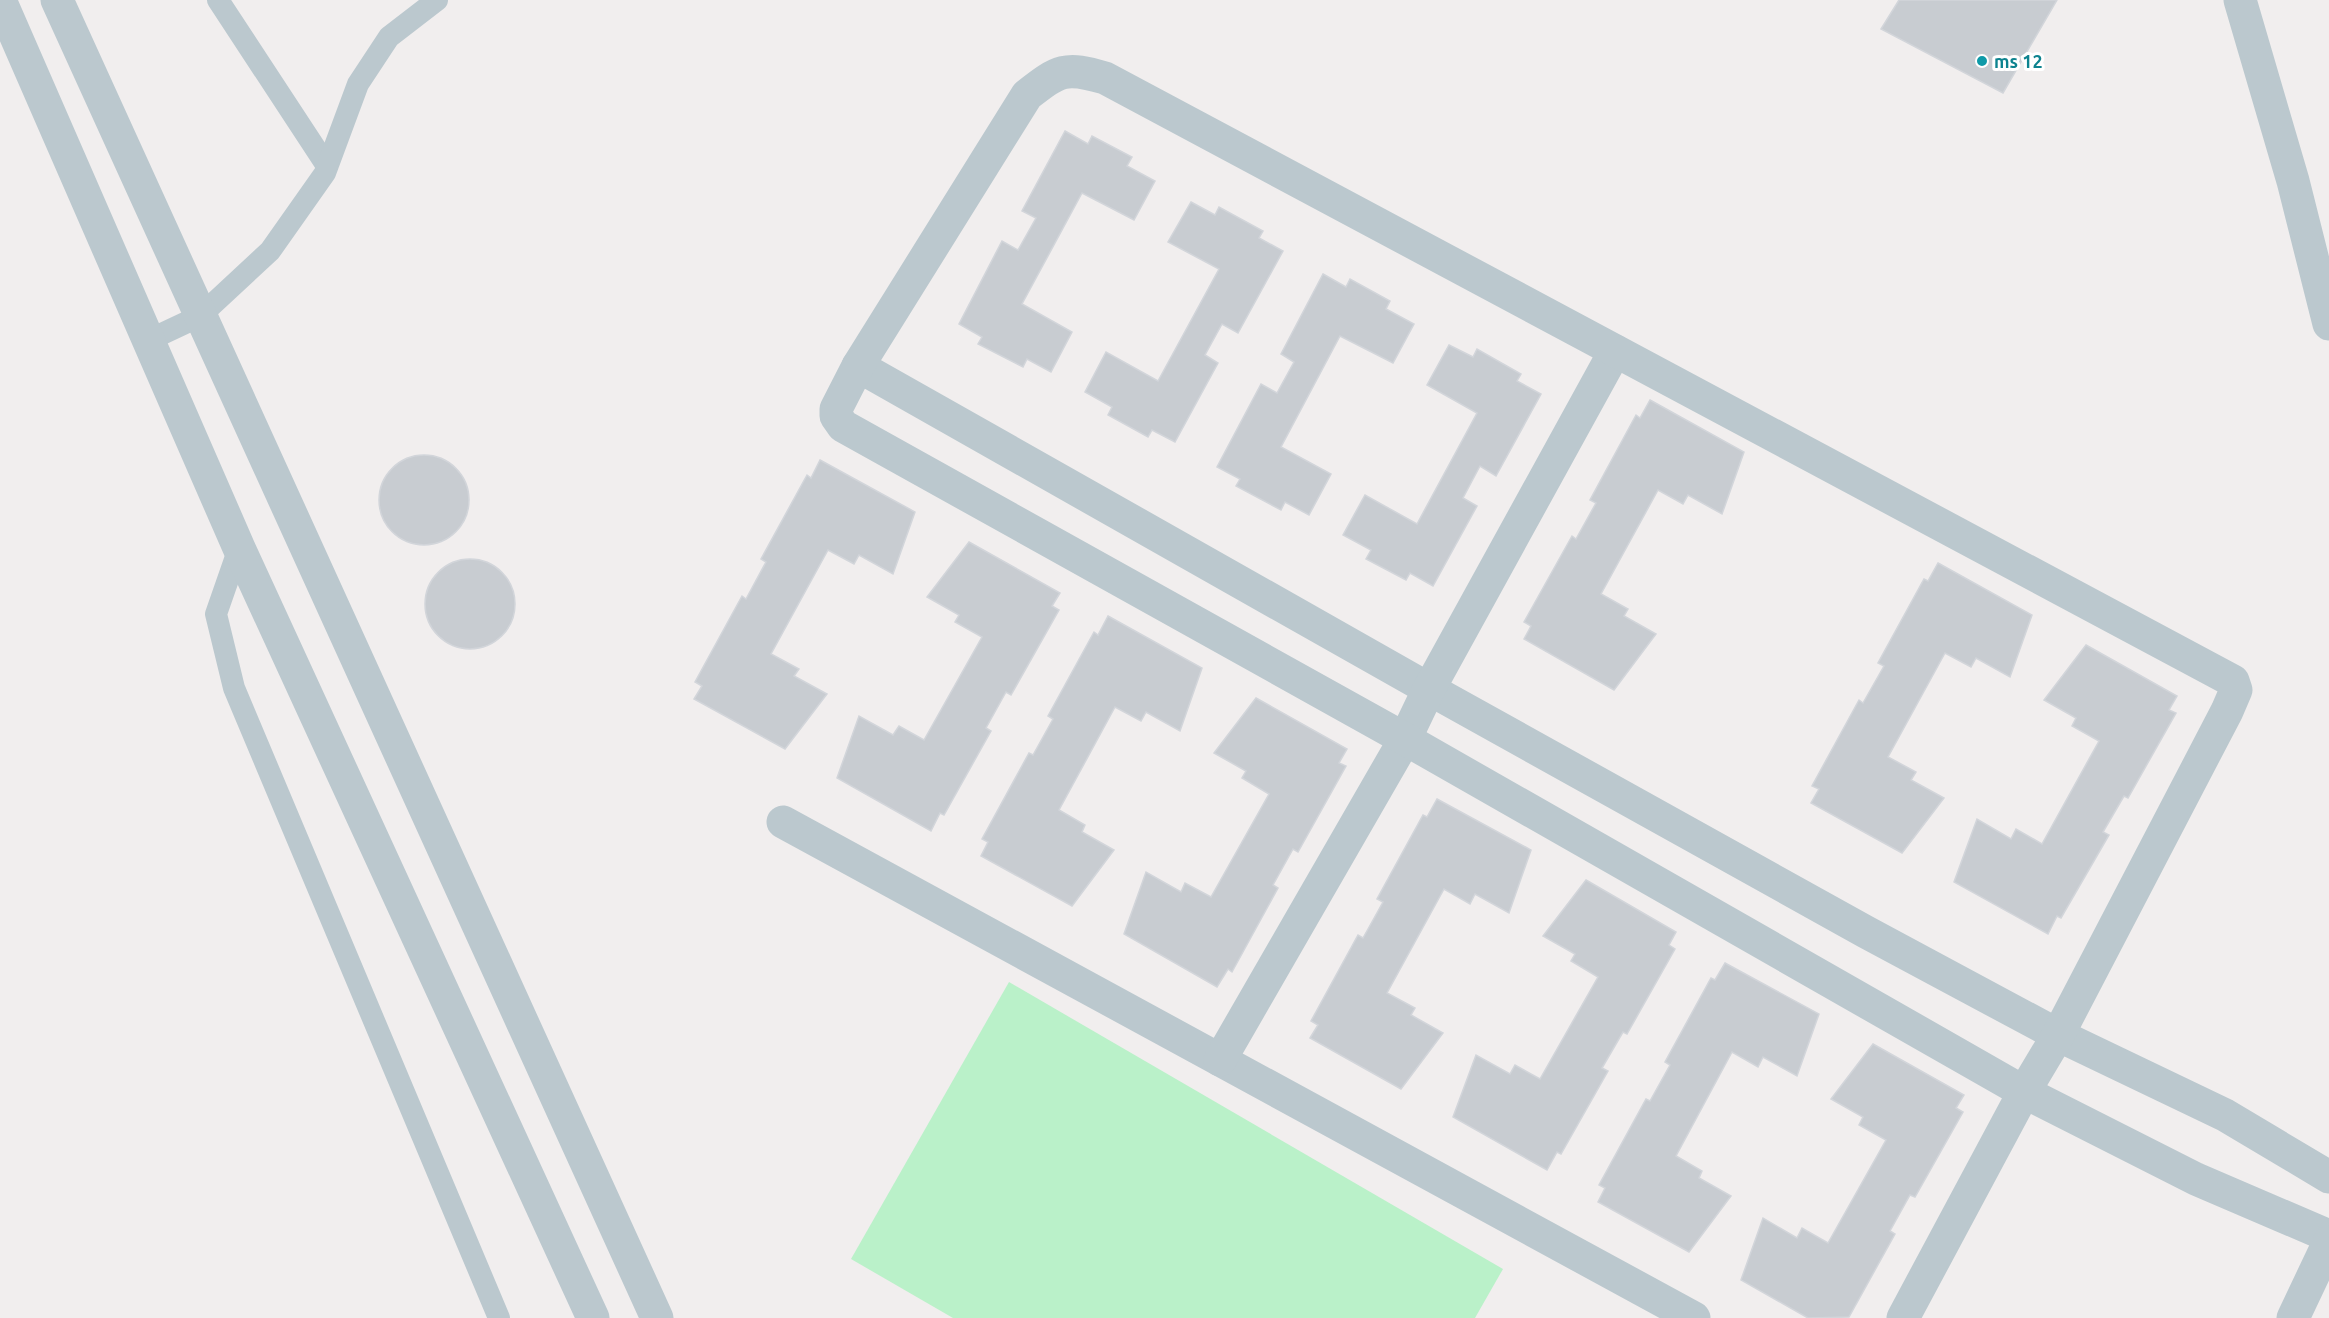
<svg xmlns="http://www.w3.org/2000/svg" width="2329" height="1318" viewBox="0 0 2329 1318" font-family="Ubuntu,sans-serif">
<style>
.green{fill:#baf1c9}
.building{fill:#c8ccd1;stroke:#d2d5da;stroke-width:1.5}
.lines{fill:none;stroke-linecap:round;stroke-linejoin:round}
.service{stroke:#bbc8ce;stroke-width:22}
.minor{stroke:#bbc8ce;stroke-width:33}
.culture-dot{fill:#0f9aa8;stroke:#fff;stroke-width:2}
.labels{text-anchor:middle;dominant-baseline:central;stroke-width:6;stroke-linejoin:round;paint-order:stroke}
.culture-label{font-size:18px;font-weight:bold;fill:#0d838f;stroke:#fff;text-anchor:start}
</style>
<rect width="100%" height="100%" fill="#f1eeee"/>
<path class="green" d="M1009 982 1503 1269 1475 1318H953L851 1259Z"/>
<g class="building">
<path d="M1899 0H2057L2003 93 1881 29Z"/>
<path d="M1065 131 1088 144 1092 136 1132 157 1127 166 1155 181 1134 220 1082 193 1022 304 1072 332 1051 372 1027 359 1023 367 978 344 982 337 959 324 1002 241 1018 250 1036 218 1022 211Z"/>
<path d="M1191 202 1215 215 1219 207 1263 231 1259 238 1283 251 1238 333 1222 324 1205 355 1218 363 1175 442 1152 430 1148 437 1108 415 1112 407 1085 392 1106 352 1158 381 1219 269 1168 242Z"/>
<path d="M1323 274 1346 287 1350 279 1390 301 1386 309 1414 324 1393 363 1340 336 1281 447 1331 474 1309 515 1285 502 1281 510 1236 486 1240 479 1217 467 1261 384 1277 393 1294 362 1281 354Z"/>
<path d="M1449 345 1473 357 1477 349 1521 374 1517 381 1541 394 1496 476 1480 466 1463 498 1477 506 1433 586 1410 573 1406 580 1366 559 1371 550 1343 535 1365 495 1417 524 1477 413 1427 385Z"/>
<path d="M1650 400 1744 452 1722 514 1688 495 1683 504 1658 490 1601 594 1628 609 1624 616 1656 634 1614 690 1524 639 1531 626 1524 622 1572 536 1576 539 1596 503 1590 500 1636 415 1640 418Z"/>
<circle cx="424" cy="500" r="45"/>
<path d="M820 460 915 512 893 574 859 555 854 564 828 550 771 654 799 669 794 676 827 694 785 749 694 699 702 686 695 682 742 596 746 599 766 562 761 559 807 475 811 478Z"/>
<path d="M969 542 1060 593 1052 606 1059 610 1011 695 1006 692 986 728 991 731 944 815 940 813 931 831 837 778 859 716 893 735 899 726 924 740 982 637 955 622 959 615 927 597Z"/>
<circle cx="470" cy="604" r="45"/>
<path d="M1938 563 2032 615 2010 677 1976 658 1971 667 1945 653 1888 757 1916 772 1911 780 1944 798 1902 853 1811 803 1819 789 1812 786 1859 700 1863 703 1884 666 1878 663 1924 579 1928 581Z"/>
<path d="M1108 616 1202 668 1180 731 1146 712 1141 721 1115 707 1059 810 1085 825 1082 832 1114 850 1072 906 981 856 988 842 982 839 1029 753 1033 755 1053 719 1048 716 1094 632 1098 635Z"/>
<path d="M2086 645 2177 696 2169 710 2176 713 2128 798 2124 796 2103 832 2109 835 2061 918 2057 916 2048 934 1954 882 1977 819 2011 839 2016 829 2042 844 2099 741 2072 726 2076 718 2044 700Z"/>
<path d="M1256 698 1347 749 1339 763 1346 766 1298 852 1293 849 1273 885 1278 888 1232 972 1228 969 1217 987 1124 934 1146 872 1181 892 1185 883 1211 897 1269 794 1242 778 1246 771 1214 753Z"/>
<path d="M1437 799 1531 850 1509 913 1475 894 1470 904 1444 889 1387 993 1415 1008 1411 1015 1443 1033 1401 1089 1310 1038 1318 1025 1311 1021 1358 935 1363 938 1383 902 1377 899 1423 815 1427 817Z"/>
<path d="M1586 880 1676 932 1669 945 1675 949 1627 1034 1623 1032 1602 1068 1608 1071 1561 1154 1557 1152 1547 1170 1453 1117 1476 1055 1510 1074 1515 1065 1540 1079 1598 977 1571 961 1575 954 1543 936Z"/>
<path d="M1725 963 1819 1014 1797 1076 1763 1057 1758 1067 1732 1052 1676 1156 1702 1171 1699 1178 1731 1196 1689 1252 1598 1202 1605 1188 1599 1185 1646 1099 1650 1101 1670 1065 1665 1062 1711 978 1715 980Z"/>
<path d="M1873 1044 1964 1095 1956 1108 1963 1112 1915 1197 1910 1195 1890 1231 1895 1234 1849 1317 1808 1318 1741 1280 1763 1218 1797 1238 1802 1228 1828 1243 1886 1140 1859 1125 1863 1117 1831 1099Z"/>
</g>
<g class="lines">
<g class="service">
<path d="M218 0 327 166"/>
<path d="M149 340 200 316 270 251 325 173 358 84 389 37 437 0"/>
<path d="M239 548 216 614 234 688 499 1318"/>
</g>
<g class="minor">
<path d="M0 0 239 548 593 1318"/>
<path d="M57 0 657 1318"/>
<path d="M2240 0 2293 181 2329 324"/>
<path d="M858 366 1429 689 1866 932 2058 1035 2225 1115 2329 1177"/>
<path d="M783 822 1694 1318"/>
<path d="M1220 1060 1405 739 1429 689 1615 351"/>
<path d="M1903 1318 2024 1092 2058 1035 2227 711 2236 690 2233 681 1105 78C1065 66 1059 70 1027 95L858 366 836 409V416L843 426 1405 739 2024 1092 2196 1179 2329 1236"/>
<path d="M2293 1318 2329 1242"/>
</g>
</g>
<circle class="culture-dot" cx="1982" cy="61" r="6"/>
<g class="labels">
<g class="culture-label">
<text x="1994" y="61">ms 12</text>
</g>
</g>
</svg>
